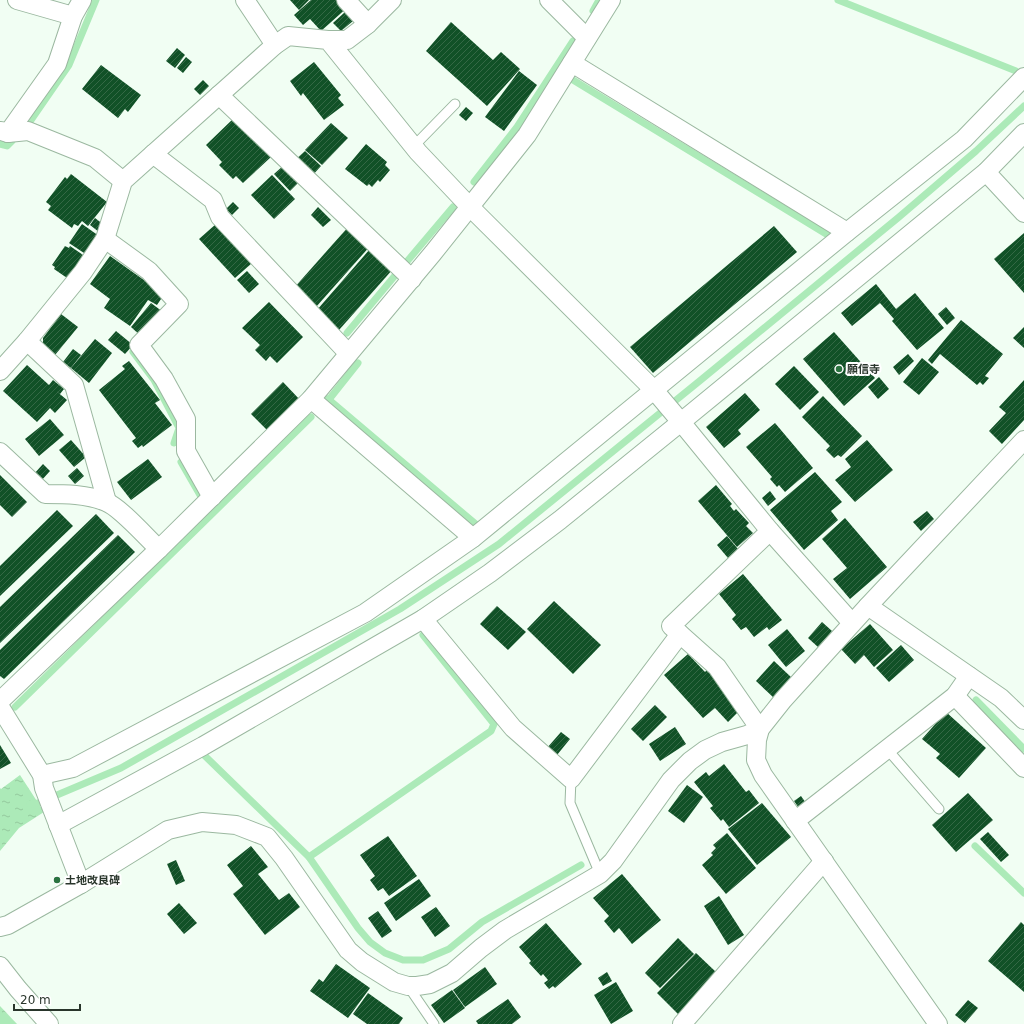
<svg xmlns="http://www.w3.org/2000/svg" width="1024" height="1024" viewBox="0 0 1024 1024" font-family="'DejaVu Sans','Noto Sans JP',sans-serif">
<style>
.water{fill:url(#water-ripples)}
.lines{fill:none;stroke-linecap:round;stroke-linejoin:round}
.stream{stroke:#aceab8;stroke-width:7}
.building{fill:url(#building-hatch)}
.lane-casing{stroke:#9bb8a0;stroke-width:11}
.street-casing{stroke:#9bb8a0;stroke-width:20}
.lane{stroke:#fff;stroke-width:9}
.street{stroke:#fff;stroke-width:18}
.poi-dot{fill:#2b7340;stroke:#fff;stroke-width:1.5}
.labels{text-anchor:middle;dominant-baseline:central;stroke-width:4;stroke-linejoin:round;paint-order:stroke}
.poi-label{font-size:11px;font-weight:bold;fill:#29352b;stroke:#fff;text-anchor:start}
</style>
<defs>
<pattern id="water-ripples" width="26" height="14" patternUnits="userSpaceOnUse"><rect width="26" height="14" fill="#aceab8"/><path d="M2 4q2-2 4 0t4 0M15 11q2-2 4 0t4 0" fill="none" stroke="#94c99e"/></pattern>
<pattern id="building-hatch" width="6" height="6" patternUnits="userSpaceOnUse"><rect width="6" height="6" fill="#115127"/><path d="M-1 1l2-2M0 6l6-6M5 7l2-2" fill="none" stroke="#346845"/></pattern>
</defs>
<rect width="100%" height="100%" fill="#f1fef3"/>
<g class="water">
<path d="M20 775 44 812 19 828 0 851V788L1 789Z"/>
<path d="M0 1006 17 1024H0Z"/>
</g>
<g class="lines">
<g class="stream">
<path d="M838 0 1016 71"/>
<path d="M593 11 599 0"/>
<path d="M573 80 831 237"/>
<path d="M29 123 69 65 96 0"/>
<path d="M0 144 7 146 12 141"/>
<path d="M474 182 517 127 573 41"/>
<path d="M404 265 453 207"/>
<path d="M347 333 398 272"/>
<path d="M133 352 154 380 179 428 174 443"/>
<path d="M328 399 478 526"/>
<path d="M327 402 358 363"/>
<path d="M181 462 200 495"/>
<path d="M976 700 1024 749"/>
<path d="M15 707 311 417"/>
<path d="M205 756 309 857 358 928 370 942 385 953 403 960H423L449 949 482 922 581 865"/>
<path d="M30 804 38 803 121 768 400 609 499 544 702 379 899 217 976 151 1024 106"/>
<path d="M975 846 1024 893"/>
<path d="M309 857 491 731 494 724 423 635"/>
</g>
</g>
<g class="building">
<path d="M290 0H309L299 10Z"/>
<path d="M311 0H341L348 7 321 31 310 19 303 25 294 15Z"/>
<path d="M345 12 353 21 341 31 333 23Z"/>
<path d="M451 22 493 60 501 52 520 69 487 106 426 51Z"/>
<path d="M177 48 185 55 175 68 166 61Z"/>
<path d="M186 57 192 62 183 73 177 68Z"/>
<path d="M314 62 341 95 338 98 344 105 324 120 303 93 301 96 290 81Z"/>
<path d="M101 65 141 95 128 112 125 109 118 118 82 89Z"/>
<path d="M519 71 537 85 504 131 485 117Z"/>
<path d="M203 80 209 86 200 95 194 89Z"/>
<path d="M466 107 473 113 466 121 459 115Z"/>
<path d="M234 118 271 157 243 183 236 176 233 179 219 165 222 162 206 145Z"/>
<path d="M331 123 348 138 322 165 305 150Z"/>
<path d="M366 144 387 162 385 165 390 170 380 182 378 180 372 187 369 184 367 186 345 169Z"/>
<path d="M305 151 321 166 311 177 294 161Z"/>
<path d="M283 166 299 182 290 191 274 174Z"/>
<path d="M71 174 107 202 88 226 82 221 78 226 74 224 72 228 48 210 51 206 46 202 65 177 67 179Z"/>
<path d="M272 175 295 199 274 219 251 195Z"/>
<path d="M233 202 239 208 232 215 226 209Z"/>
<path d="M318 207 331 220 323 227 311 215Z"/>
<path d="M95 218 104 225 99 232 90 225Z"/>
<path d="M82 224 99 236 87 255 69 243Z"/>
<path d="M216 224 252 263 235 278 199 239Z"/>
<path d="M349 226 371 245 316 307 294 288Z"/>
<path d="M774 226 797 252 653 373 630 347Z"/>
<path d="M1024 233V293L994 259Z"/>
<path d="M65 246 69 248 70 246 86 257 70 280 54 269 55 267 52 265Z"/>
<path d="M370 249 393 269 339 330 317 310Z"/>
<path d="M110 256 158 290 163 296 157 305 148 300 130 326 104 308 110 299 90 284Z"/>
<path d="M247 271 259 284 249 293 237 280Z"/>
<path d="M876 284 896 309 915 293 944 328 917 350 892 321 894 319 880 303 852 326 841 313Z"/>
<path d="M269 302 303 337 277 363 270 356 266 361 255 350 260 345 242 328Z"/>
<path d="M151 303 163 312 142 337 131 327Z"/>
<path d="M946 307 955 318 947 325 938 314Z"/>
<path d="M61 314 78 327 55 355 43 345V338Z"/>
<path d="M961 320 1003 354 985 376 989 378 983 385 980 382 977 385 940 354 932 364 928 360Z"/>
<path d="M1024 327V348L1013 338Z"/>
<path d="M116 331 133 345 125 354 108 340Z"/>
<path d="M834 332 875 378 844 406 803 359Z"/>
<path d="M95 339 112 353 89 383 71 368Z"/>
<path d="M73 349 81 355 71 368 63 362Z"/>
<path d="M908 354 914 361 899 375 893 367Z"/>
<path d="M922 358 939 372 919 395 903 382Z"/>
<path d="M129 361 160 400 155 403 172 425 143 447 142 445 138 448 132 441 136 438 99 390 125 369 122 366Z"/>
<path d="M27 365 49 385 53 380 64 389 60 394 55 390 67 400 55 413 50 408 37 422 3 391Z"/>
<path d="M794 366 819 392 800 410 775 384Z"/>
<path d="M879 377 889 389 878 399 868 387Z"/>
<path d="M1024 380V420L1002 444 989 431 1006 413 999 407Z"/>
<path d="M283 382 301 401 269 432 251 414Z"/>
<path d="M745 393 760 410 738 430 741 434 724 448 706 427Z"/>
<path d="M823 396 862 436 841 457 838 455 834 458 826 450 830 446 802 417Z"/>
<path d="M50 419 64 435 39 456 25 439Z"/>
<path d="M775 423 813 468 785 492 779 485 777 487 770 479 772 477 746 447Z"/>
<path d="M71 440 86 457 74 467 59 450Z"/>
<path d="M867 440 893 470 855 502 835 480 851 467 845 459Z"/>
<path d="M148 459 162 477 131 500 117 482Z"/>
<path d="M43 464 50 471 41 481 34 474Z"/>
<path d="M77 468 84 476 75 484 68 476Z"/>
<path d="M815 472 842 502 831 511 838 520 804 550 770 510Z"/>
<path d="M0 475 27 502 12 517 0 505Z"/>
<path d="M716 485 732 504 730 506 734 511 736 509 749 523 746 526 753 533 737 547 698 501Z"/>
<path d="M770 491 776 499 768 506 762 498Z"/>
<path d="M57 510 73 526 0 596V566Z"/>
<path d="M927 511 934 519 921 531 913 522Z"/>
<path d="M96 514 114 533 0 643V607Z"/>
<path d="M845 518 887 567 850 599 833 579 847 568 822 539Z"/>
<path d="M118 535 135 552 4 679 0 676V650Z"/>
<path d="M727 536 738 549 728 558 717 545Z"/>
<path d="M743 574 782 620 769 630 767 627 754 637 746 627 741 630 732 619 736 615 719 594Z"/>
<path d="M554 601 601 645 573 674 527 629Z"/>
<path d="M497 606 526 632 508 650 480 624Z"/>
<path d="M822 622 832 631 818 647 808 638Z"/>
<path d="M870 624 893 650 874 667 864 655 855 664 841 649Z"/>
<path d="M787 629 805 651 786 667 768 645Z"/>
<path d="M901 645 914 660 889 682 876 668Z"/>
<path d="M688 654 705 672 709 668 725 684 720 688 740 710 728 722 715 708 703 718 664 675Z"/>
<path d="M774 661 792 678 774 698 756 681Z"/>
<path d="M655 705 667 717 643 741 631 729Z"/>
<path d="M946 712 986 748 959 778 936 758 940 754 922 739Z"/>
<path d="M675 727 686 744 660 761 649 744Z"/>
<path d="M561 732 570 739 557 755 547 748Z"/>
<path d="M0 745 11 763 0 769Z"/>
<path d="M724 764 746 792 749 790 759 803 729 827 723 819 721 821 710 808 713 806 694 782 706 772 709 776Z"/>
<path d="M687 785 703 797 684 823 668 811Z"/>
<path d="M968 793 993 820 956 852 932 825Z"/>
<path d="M801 796 808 806 801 811 794 801Z"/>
<path d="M762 803 791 837 757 865 728 829Z"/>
<path d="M988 832 1009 855 1001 862 980 839Z"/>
<path d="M727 833 756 868 726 894 702 865 713 855 711 853 716 848 713 845Z"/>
<path d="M388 836 417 876 389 896 383 888 378 891 370 880 375 876 360 855Z"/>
<path d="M251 846 268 867 258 874 279 900 289 893 300 907 265 935 233 894 243 886 227 865Z"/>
<path d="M176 860 185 881 176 885 167 864Z"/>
<path d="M622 874 661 920 632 944 619 928 614 933 604 921 609 916 593 898Z"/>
<path d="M419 879 431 896 396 921 384 903Z"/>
<path d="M719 896 744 935 728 945 704 906Z"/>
<path d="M179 903 197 923 184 934 167 914Z"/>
<path d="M436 907 450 926 435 937 421 917Z"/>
<path d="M378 911 392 931 382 938 368 918Z"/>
<path d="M1021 922 1024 925V992L988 961Z"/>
<path d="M546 923 582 964 555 988 553 986 549 989 544 983 548 980 543 974 541 976 529 963 531 961 519 947Z"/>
<path d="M678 938 694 954 660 988 645 973Z"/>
<path d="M696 953 717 973 678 1014 657 993Z"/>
<path d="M336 964 370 988 348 1018 310 991 319 979 323 982Z"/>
<path d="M485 967 497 984 465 1007 453 990Z"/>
<path d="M607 972 612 981 603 986 598 978Z"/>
<path d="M616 982 633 1011 611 1024 594 995Z"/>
<path d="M452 990 465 1008 444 1023 431 1005Z"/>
<path d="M368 993 403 1018 399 1024H367L353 1014Z"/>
<path d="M508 999 521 1017 512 1024H478L476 1021Z"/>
<path d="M968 1000 978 1008 965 1023 955 1015Z"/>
</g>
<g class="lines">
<defs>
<g id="lane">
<path d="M413 147 455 104"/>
<path d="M887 749 939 809"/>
<path d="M571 779 570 803 600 874"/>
<path d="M408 986 434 1024"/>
</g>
<g id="street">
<path d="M17 0 73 16"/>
<path d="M245 0 275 45"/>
<path d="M346 0 368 24"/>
<path d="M549 0 587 38"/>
<path d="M328 40H347L368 24 392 0"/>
<path d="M572 63 847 232"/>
<path d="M219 95 412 279"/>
<path d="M1 131 8 133 28 131 95 158 123 181"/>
<path d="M8 133 57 64 73 16 82 0"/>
<path d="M153 154 213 200 220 217 348 353"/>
<path d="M986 172 1024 213"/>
<path d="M105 239 149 271 179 304 139 345 164 379 186 419V451L212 497"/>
<path d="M27 341 74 385 107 502"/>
<path d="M0 371 27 341 83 272 105 239 123 181 275 45 288 36 328 40 418 152 471 208 654 390 681 422 770 531 852 623"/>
<path d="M311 399 473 538"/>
<path d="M0 452 45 494C65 494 87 494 106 502 120 507 147 538 159 549L311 399 433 253 527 135 611 0"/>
<path d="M868 606 1001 698 1024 720"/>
<path d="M423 619 513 728 571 779 680 634"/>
<path d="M955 696 1024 768"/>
<path d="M0 701 159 549"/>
<path d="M0 707 42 775 44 788 81 884"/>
<path d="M760 729 717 667 671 626 770 531"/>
<path d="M42 775 73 768 365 613 473 538 847 232 964 139 1024 77"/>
<path d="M795 821 955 696 969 676"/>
<path d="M58 825 203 746 423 619 490 573 560 520 681 422 986 172 1024 133"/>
<path d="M0 927 8 925 81 884 168 830 202 822 236 825 267 837 284 858 348 950 362 962 394 982 408 986H417L430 984 452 973 481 948 505 930 600 874 613 861 671 780 690 761 705 750 722 742 747 735 760 729"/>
<path d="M0 966 18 989 49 1024"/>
<path d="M682 1024 824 861"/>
<path d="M938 1024 763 775 756 760 757 740 760 729 783 700 868 606 1024 440"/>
</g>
</defs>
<use href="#lane" class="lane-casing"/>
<use href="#street" class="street-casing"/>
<use href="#lane" class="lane"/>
<use href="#street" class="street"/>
</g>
<g class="poi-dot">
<circle cx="839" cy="369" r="4"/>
<circle cx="57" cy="880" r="4"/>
</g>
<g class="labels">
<g class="poi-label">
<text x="847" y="369">願信寺</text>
<text x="65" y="880">土地改良碑</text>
</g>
</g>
<path d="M14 1004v6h66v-6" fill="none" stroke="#29352b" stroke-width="2"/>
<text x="20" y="1004" font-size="12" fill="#29352b" stroke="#ffffff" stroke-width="3" paint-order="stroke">20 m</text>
</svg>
